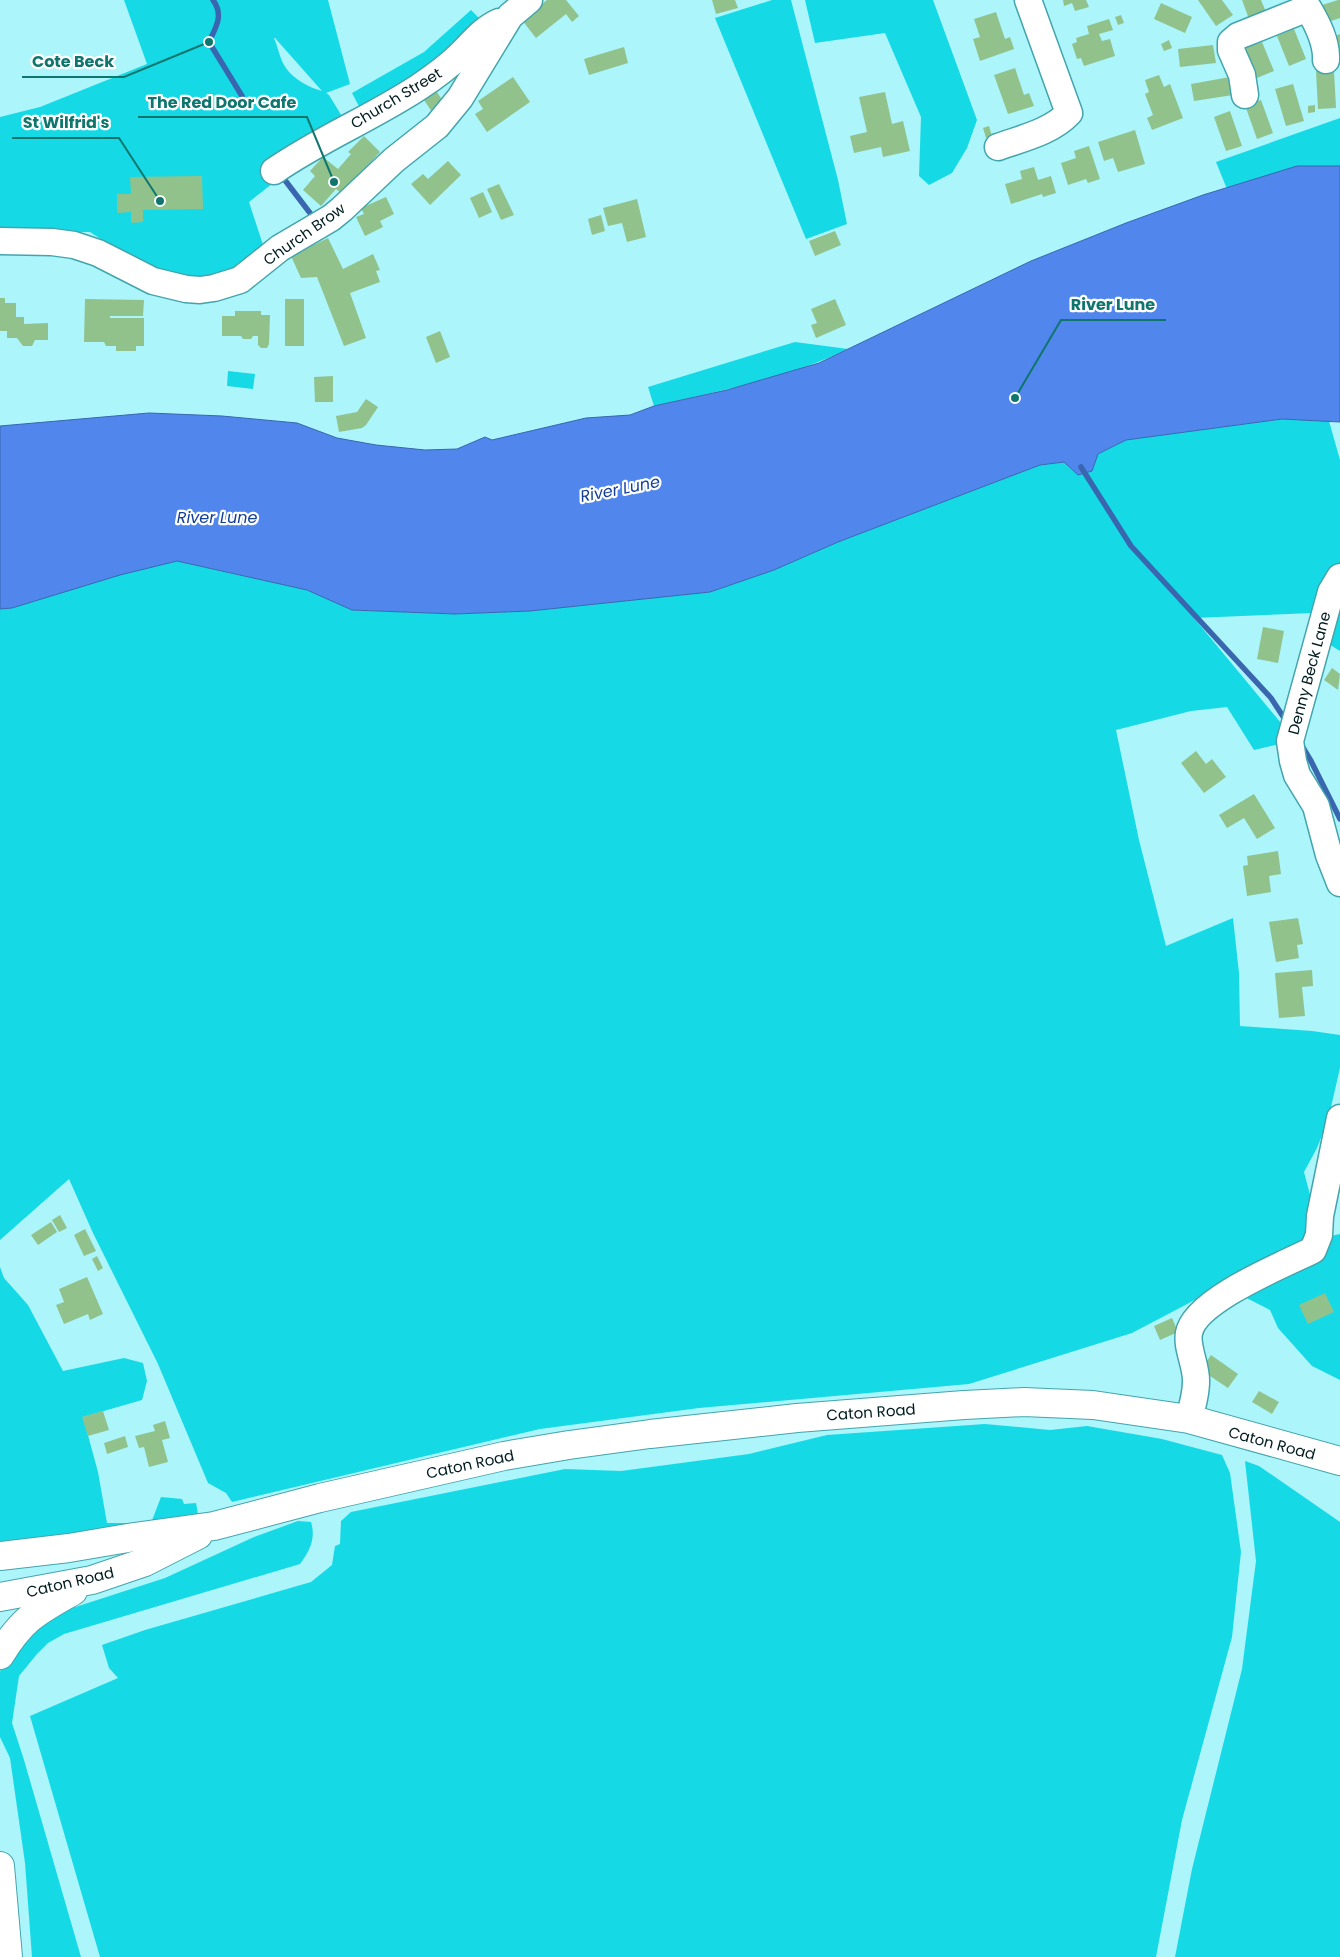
<svg xmlns="http://www.w3.org/2000/svg" width="1340" height="1957" viewBox="0 0 1340 1957" font-family="Poppins,sans-serif">
<style>
.green{fill:#15dae6;fill-rule:evenodd}
.water{fill:#5186ed;stroke:#3966af}
.lines{fill:none;stroke-linecap:round;stroke-linejoin:round}
.stream{stroke:#3966af;stroke-width:5.5}
.building{fill:#91c28c}
.minor-casing{stroke:#43a5ac;stroke-width:29}
.highway-casing{stroke:#43a5ac;stroke-width:30}
.minor{stroke:#fff;stroke-width:26}
.highway{stroke:#fff;stroke-width:28}
.labels{text-anchor:middle;dominant-baseline:central;stroke-width:4.5;stroke-linejoin:round;paint-order:stroke}
.street-label{font-size:15px;fill:#001c1f;stroke:#fff}
.water-label{font-size:16px;font-style:italic;fill:#113f99;stroke:#fff}
.leader{fill:none;stroke:#0f766e;stroke-width:2}
.callout-dot{fill:#0f766e;stroke:#fff;stroke-width:2}
.callout-label{font-size:16px;text-anchor:middle;font-weight:bold;fill:#0f766e;stroke:#fff;stroke-width:4.5;stroke-linejoin:round;paint-order:stroke}
</style>
<rect width="100%" height="100%" fill="#abf5fb"/>
<g class="green">
<path d="M124 0H328L350 84 326 93 329 95 343 118 277 180 249 202 264 248 238 267 217 276 198 278 179 276 154 268 127 256 90 232H0V117L40 107 147 64ZM274 38H275L322 91C310 88 293 79 286 68 280 60 278 47 274 38Z"/>
<path d="M772 0H791L838 180 847 224 806 239 715 18Z"/>
<path d="M805 0H933L977 120 967 148 952 173 929 185 919 176 921 117 885 33 815 43Z"/>
<path d="M471 10 483 22 452 56 362 112 352 93 424 52Z"/>
<path d="M1340 118V166H1297L1227 189 1216 162Z"/>
<path d="M795 342 848 349C788 378 720 391 654 406L648 387Z"/>
<path d="M228 371 255 374 253 389 227 386Z"/>
<path d="M1282 419 1329 421 1340 460V651L1324 641 1313 613 1194 618 1281 723 1280 744 1254 750 1227 707 1191 711 1116 730 1139 840 1166 946 1233 918 1239 973 1240 1026 1312 1031 1340 1035V1068L1328 1120 1317 1148 1304 1172 1312 1202 1305 1242 1132 1333 969 1384 699 1408 540 1429 232 1502 226 1493 208 1483 158 1364 93 1233 69 1179 0 1240V609L12 608 120 574 177 561 307 590 352 610 455 614 530 611 710 592 774 570 838 542 1040 465 1064 462 1078 475 1098 454 1126 440Z"/>
<path d="M1340 1234V1380L1312 1366 1278 1328 1270 1310 1229 1289 1331 1236Z"/>
<path d="M0 1267 4 1278 28 1305 63 1371 124 1358 143 1363 147 1381 142 1400 83 1417 98 1472 107 1523H151L161 1497 182 1499 184 1504 196 1503 198 1514 50 1541 0 1548Z"/>
<path d="M985 1424 1050 1430 1087 1426 1162 1439 1222 1455 1230 1473 1241 1552 1232 1637 1182 1820 1156 1957H100L30 1716 118 1678 109 1668 102 1645 145 1630 311 1582 332 1565 335 1546 340 1544 341 1521 351 1512 565 1469 621 1471 749 1454 827 1435Z"/>
<path d="M1245 1461 1259 1466 1340 1522V1957H1175L1192 1869 1242 1669 1256 1561Z"/>
<path d="M298 1521 311 1522C316 1538 310 1551 300 1564L64 1634 48 1643 37 1654 19 1676 12 1723 24 1760 81 1957H32L25 1863 10 1758 0 1737V1672L2 1665 33 1630 57 1613 165 1578 254 1537Z"/>
</g>
<path class="water" d="M1297 166H1340V422L1282 419 1126 440 1098 454 1092 471 1078 475 1064 462 1040 465 838 542 774 570 710 592 530 611 455 614 352 610 307 590 177 561 120 575 12 608 0 609V426L149 413 222 416 297 423 337 438 376 445 425 450 457 449 485 437 492 440 586 418 630 415 654 406 727 390 819 363 1031 261 1126 223 1203 195Z"/>
<g class="lines">
<g class="stream">
<path d="M213 0C224 15 216 27 209 42L242 96"/>
<path d="M281 175 310 213"/>
<path d="M1081 467 1131 546 1271 698 1286 721"/>
<path d="M1302 746 1311 761 1340 819"/>
</g>
</g>
<g class="building">
<path d="M547 0H566L579 16 572 22 566 14 536 38 522 20Z"/>
<path d="M712 0H735L738 8 716 14Z"/>
<path d="M1063 0H1086L1089 7 1075 11 1072 3 1064 6Z"/>
<path d="M1198 0H1222L1233 15 1216 26Z"/>
<path d="M1242 0H1261L1266 12 1249 19Z"/>
<path d="M1338 0H1340V18L1325 23 1319 6Z"/>
<path d="M1161 3 1192 17 1185 33 1154 19Z"/>
<path d="M996 12 1005 39 1010 37 1014 49 980 61 973 39 980 37 974 19Z"/>
<path d="M1121 15 1124 23 1118 25 1115 17Z"/>
<path d="M1109 19 1113 30 1099 34 1102 41 1110 39 1115 56 1084 66 1081 58 1077 59 1072 44 1077 42 1076 38 1089 34 1087 26Z"/>
<path d="M1294 29 1306 59 1289 66 1277 36Z"/>
<path d="M1340 34V53H1338L1333 37Z"/>
<path d="M1169 40 1172 48 1164 51 1161 44Z"/>
<path d="M1262 42 1274 71 1257 78 1245 48Z"/>
<path d="M1213 45 1216 63 1180 67 1178 49Z"/>
<path d="M624 47 628 63 589 75 584 59Z"/>
<path d="M1015 68 1024 95 1029 93 1034 106 1008 114 994 75Z"/>
<path d="M1316 71H1334L1336 108 1318 109Z"/>
<path d="M1159 75 1164 87 1170 84 1183 118 1152 130 1147 118 1153 115 1145 94 1149 92 1145 80Z"/>
<path d="M513 77 530 102 487 132 475 114 483 109 478 101Z"/>
<path d="M1230 77 1233 95 1194 101 1191 84Z"/>
<path d="M1293 84 1304 121 1286 126 1275 89Z"/>
<path d="M432 85 443 101 432 112 420 94Z"/>
<path d="M885 92 892 124 903 121 910 151 883 157 881 147 854 153 850 136 867 132 859 97Z"/>
<path d="M1261 100 1273 133 1257 139 1245 105Z"/>
<path d="M1315 105V112L1308 113V106Z"/>
<path d="M1230 111 1242 146 1226 151 1214 117Z"/>
<path d="M989 126 992 136 986 138 983 128Z"/>
<path d="M1135 130 1145 164 1118 172 1113 158 1104 161 1098 142Z"/>
<path d="M364 136 380 152 342 194 336 189 321 206 303 190 315 176 310 171 323 157 338 169 351 154 348 152Z"/>
<path d="M1089 146 1100 179 1088 183 1086 179 1068 185 1061 163 1076 158 1074 151Z"/>
<path d="M448 161 461 175 430 205 411 184 423 174 428 179Z"/>
<path d="M1034 167 1038 180 1051 176 1056 193 1043 197 1042 194 1011 204 1005 184 1022 179 1020 171Z"/>
<path d="M202 176 203 209 143 210V222L131 223V212L117 213V194H131L130 177Z"/>
<path d="M499 184 514 215 501 220 487 189Z"/>
<path d="M483 192 492 212 479 218 470 198Z"/>
<path d="M386 197 394 214 380 221 383 227 365 236 356 217 364 214 361 208Z"/>
<path d="M637 199 646 237 627 242 622 223 608 226 603 208Z"/>
<path d="M601 215 605 231 592 235 588 219Z"/>
<path d="M835 231 841 245 815 256 809 241Z"/>
<path d="M328 238 343 269 373 254 380 270 376 271 380 282 350 293 366 338 344 346 317 277 301 278 291 256Z"/>
<path d="M0 298H5V303H16V317H24V324L48 323V340H35L32 346H23L17 338H7V331H0Z"/>
<path d="M85 299 144 300 143 316H110V318H144V346H136V351H116V346H106L104 342H84Z"/>
<rect x="285" y="299" width="19" height="47"/>
<path d="M835 299 846 325 816 338 811 325 817 323 811 309Z"/>
<path d="M235 311H261V315H270L269 344 267 348H261L258 345V336H253L251 339H243L241 336H222V316H235Z"/>
<path d="M440 331 450 357 436 363 426 337Z"/>
<path d="M333 376V402H315L314 377Z"/>
<path d="M366 399 378 407 366 425 362 428 339 432 336 416 357 412Z"/>
<path d="M1263 627 1284 631 1278 663 1257 659Z"/>
<path d="M1332 668 1340 674 1338 690 1324 680Z"/>
<path d="M1196 751 1206 764 1212 759 1226 777 1204 793 1181 763Z"/>
<path d="M1254 794 1275 828 1257 839 1244 818 1227 828 1219 815Z"/>
<path d="M1278 851 1281 874 1269 876 1271 892 1247 896 1243 866 1248 865 1247 856Z"/>
<path d="M1298 918 1303 944 1297 945 1299 958 1276 962 1269 922Z"/>
<path d="M1312 970 1313 986 1302 987 1305 1016 1279 1018 1275 973Z"/>
<path d="M60 1215 67 1228 59 1232 52 1220Z"/>
<path d="M51 1222 57 1232 38 1245 31 1235Z"/>
<path d="M85 1229 96 1251 84 1256 74 1235Z"/>
<path d="M97 1256 103 1268 98 1271 92 1259Z"/>
<path d="M87 1277 103 1314 90 1320 88 1314 64 1324 56 1305 64 1302 59 1289Z"/>
<path d="M1325 1293 1334 1312 1308 1324 1299 1305Z"/>
<path d="M1172 1318 1178 1332 1160 1340 1154 1326Z"/>
<path d="M1211 1355 1238 1374 1228 1388 1201 1370Z"/>
<path d="M1259 1391 1279 1402 1272 1414 1252 1402Z"/>
<path d="M103 1411 109 1430 88 1436 82 1417Z"/>
<path d="M165 1421 170 1438 162 1440 168 1462 149 1467 144 1447 139 1448 135 1436 155 1431 153 1425Z"/>
<path d="M125 1436 128 1447 107 1454 104 1443Z"/>
</g>
<g class="lines">
<defs>
<g id="minor">
<path d="M1245 95 1242 75 1231 50V42L1238 36 1308 8C1317 23 1327 42 1326 60"/>
<path d="M998 147C1023 138 1051 132 1069 113L1028 0"/>
<path d="M274 171C320 139 372 118 419 87 434 77 448 67 461 54 473 42 483 29 499 22"/>
<path d="M0 241 52 242 74 245 98 253 153 281 186 289 200 290 214 288 240 280 280 248 331 218 342 209 394 160 437 126 460 98 510 16 529 0"/>
<path d="M1340 577 1331 592 1290 741 1293 761 1297 775 1316 806 1329 855 1340 883"/>
<path d="M1189 1419C1192 1408 1196 1394 1196 1382 1197 1367 1186 1347 1189 1333 1195 1300 1283 1265 1313 1250L1319 1235 1320 1216 1340 1118"/>
</g>
<g id="highway">
<path d="M0 1556 69 1548 134 1537 214 1526 320 1498 504 1456 569 1445 650 1434 797 1418 964 1405 1024 1402 1093 1405 1189 1419 1340 1461"/>
<path d="M0 1597 92 1580 145 1562 198 1535"/>
<path d="M0 1655C23 1618 36 1612 73 1591"/>
<path d="M0 1866 8 1957"/>
</g>
</defs>
<use href="#minor" class="minor-casing"/>
<use href="#highway" class="highway-casing"/>
<use href="#minor" class="minor"/>
<use href="#highway" class="highway"/>
</g>
<g class="labels">
<g class="street-label">
<text transform="translate(396 98) rotate(-31)">Church Street</text>
<text transform="translate(304 234) rotate(-35)">Church Brow</text>
<text transform="translate(1309 673) rotate(-75)">Denny Beck Lane</text>
<text transform="translate(871 1412) rotate(-4)">Caton Road</text>
<text transform="translate(1272 1443) rotate(15)">Caton Road</text>
<text transform="translate(470 1464) rotate(-12)">Caton Road</text>
<text transform="translate(70 1582) rotate(-13)">Caton Road</text>
</g>
<g class="water-label">
<text transform="translate(620 489) rotate(-11)">River Lune</text>
<text x="217" y="517">River Lune</text>
</g>
</g>
<path class="leader" d="M209 42L124 77H22M334 182L307 117H138M160 201L119 138H12M1015 398L1061 320H1166"/>
<g class="callout-dot">
<circle cx="209" cy="42" r="5"/>
<circle cx="334" cy="182" r="5"/>
<circle cx="160" cy="201" r="5"/>
<circle cx="1015" cy="398" r="5"/>
</g>
<g class="callout-label">
<text x="73" y="67">Cote Beck</text>
<text x="222" y="108">The Red Door Cafe</text>
<text x="66" y="128">St Wilfrid's</text>
<text x="1113" y="310">River Lune</text>
</g>
</svg>
